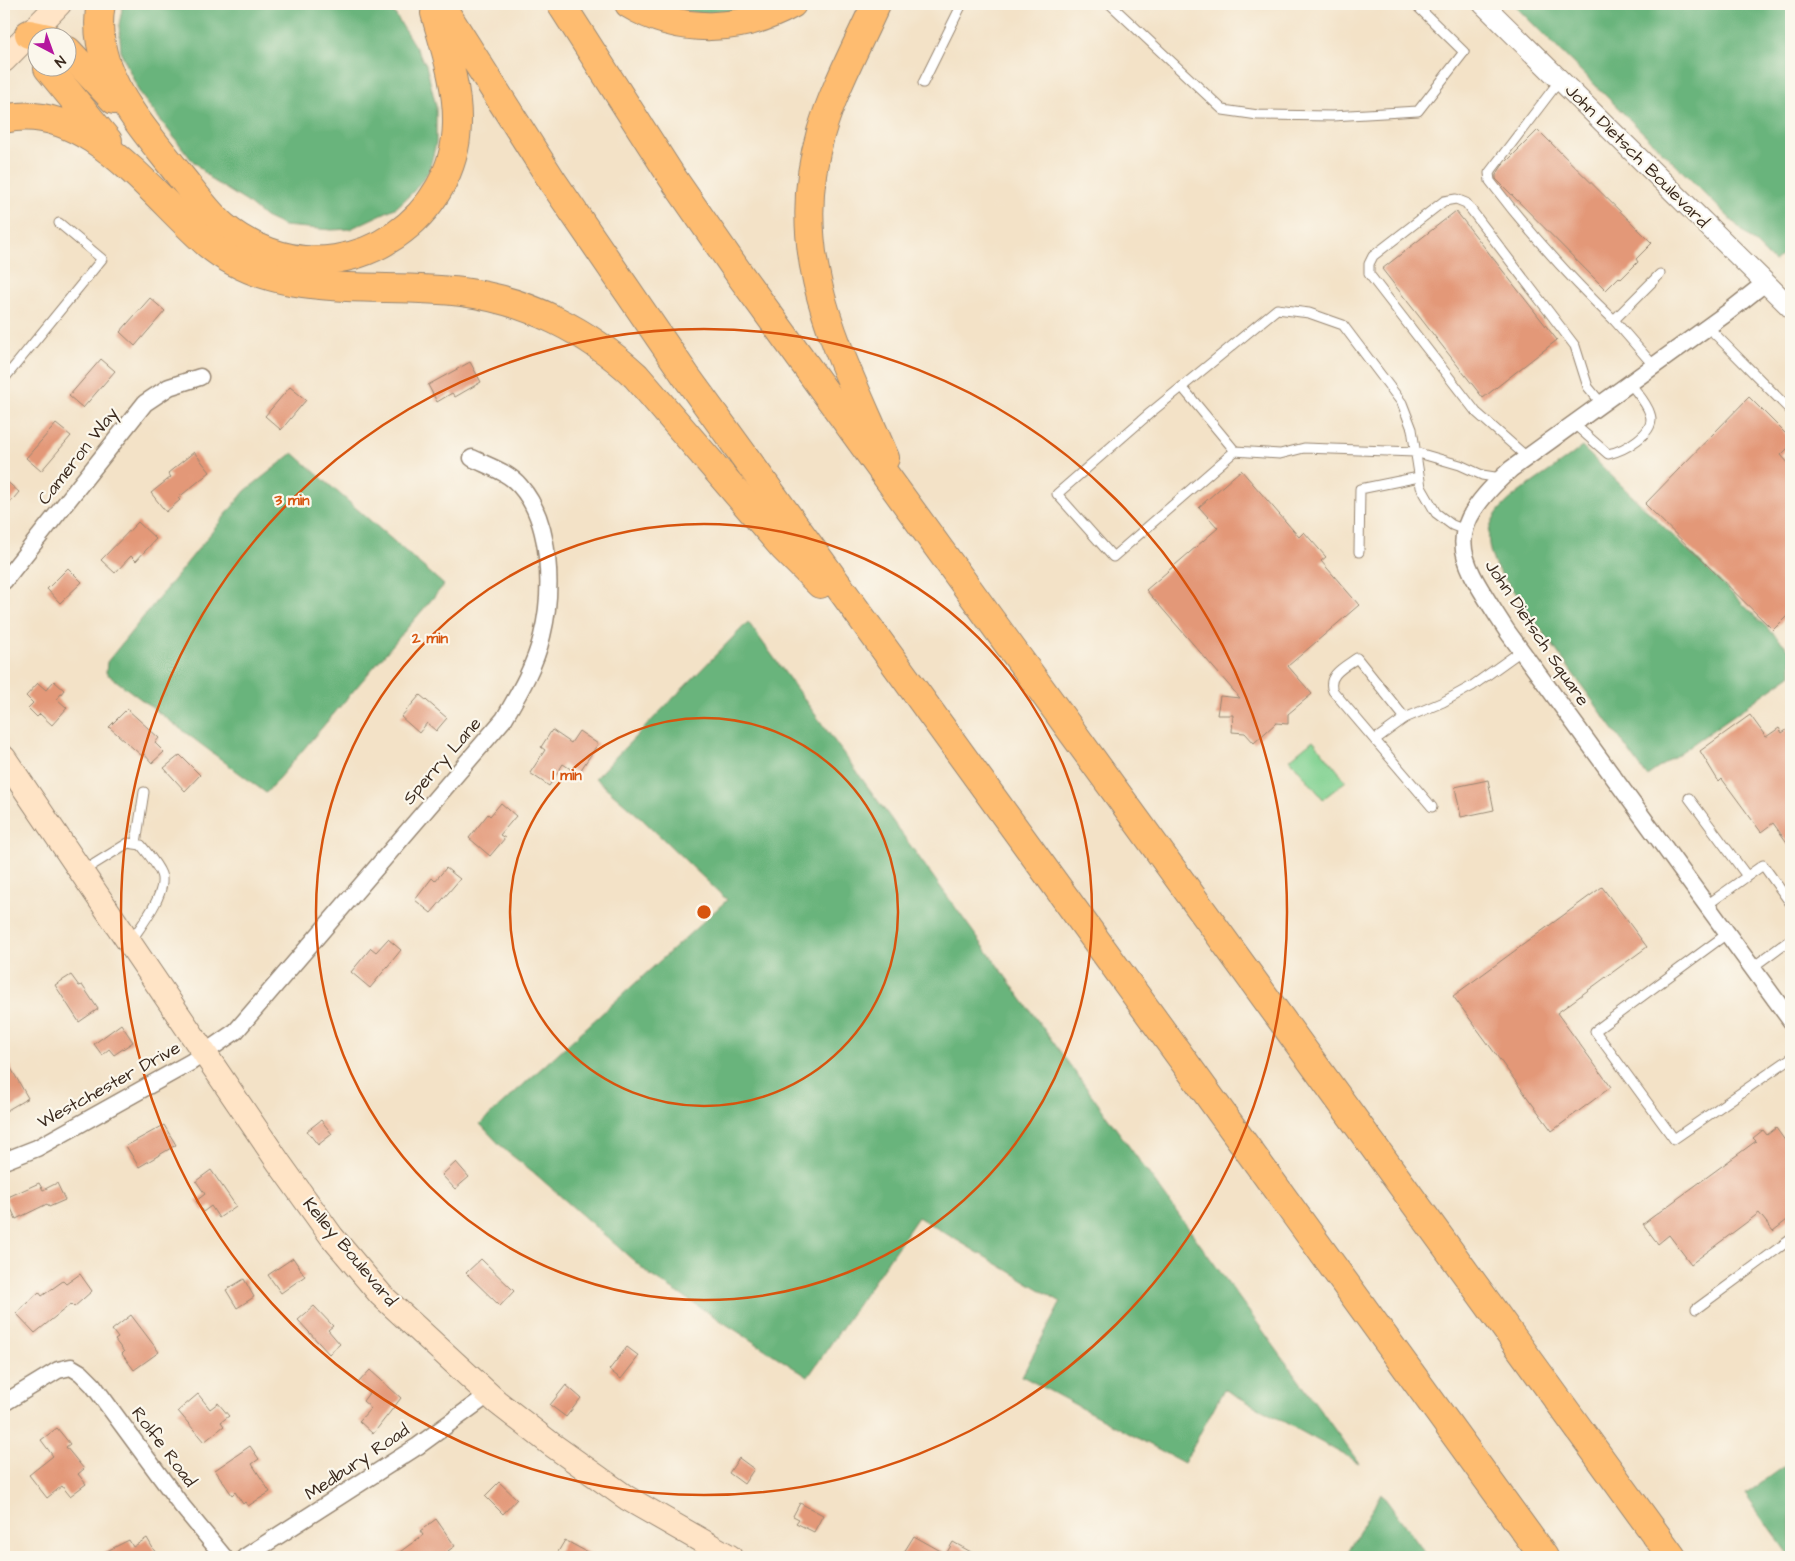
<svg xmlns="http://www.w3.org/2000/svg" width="1795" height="1561" viewBox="0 0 1795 1561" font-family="'Architects Daughter',sans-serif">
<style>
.green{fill:#82d292;stroke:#5e7e58}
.forest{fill:#69b47c;stroke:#526f4d}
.building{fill:#e39878}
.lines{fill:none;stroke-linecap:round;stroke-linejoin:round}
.service-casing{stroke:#978672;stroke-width:11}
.minor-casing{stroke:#978672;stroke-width:19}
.tertiary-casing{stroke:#978672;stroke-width:22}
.secondary-casing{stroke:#978672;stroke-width:26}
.motorway-casing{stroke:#978672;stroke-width:30}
.service{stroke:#fff;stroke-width:9}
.minor{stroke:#fff;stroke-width:16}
.tertiary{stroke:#fff;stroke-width:20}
.secondary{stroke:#ffe4c6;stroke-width:24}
.motorway{stroke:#febc70;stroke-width:28}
.ring{fill:none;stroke:#d7540e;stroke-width:2.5}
.labels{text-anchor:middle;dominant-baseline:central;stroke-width:4.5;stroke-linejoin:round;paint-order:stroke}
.street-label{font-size:18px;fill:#3b2a1e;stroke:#fbf7ec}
.centre{fill:#d7540e;stroke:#fbf7ec;stroke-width:2.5}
.ring-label{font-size:15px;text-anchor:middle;font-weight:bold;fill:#d7540e;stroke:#fbf7ec;stroke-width:4.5;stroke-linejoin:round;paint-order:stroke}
</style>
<rect width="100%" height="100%" fill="#fbf7ec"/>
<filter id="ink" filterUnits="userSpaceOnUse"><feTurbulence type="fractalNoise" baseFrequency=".02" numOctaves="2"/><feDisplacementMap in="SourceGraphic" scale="10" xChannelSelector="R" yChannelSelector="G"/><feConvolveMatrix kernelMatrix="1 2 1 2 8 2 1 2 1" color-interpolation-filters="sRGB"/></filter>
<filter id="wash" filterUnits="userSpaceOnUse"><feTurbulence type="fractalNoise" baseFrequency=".0096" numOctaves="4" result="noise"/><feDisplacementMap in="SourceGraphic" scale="20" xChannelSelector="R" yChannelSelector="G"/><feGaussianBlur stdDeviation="1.12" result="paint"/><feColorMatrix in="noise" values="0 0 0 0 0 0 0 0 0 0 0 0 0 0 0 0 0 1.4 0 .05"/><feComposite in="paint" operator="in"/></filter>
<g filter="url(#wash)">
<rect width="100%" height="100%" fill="#f3e2c7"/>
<path class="green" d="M1313 740 1346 781 1323 799 1290 759Z"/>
<g class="forest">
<path d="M123 4H389L426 65 436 106V143L429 171 413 192 397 207 350 229 332 230 284 226 265 217 247 202 212 180 191 159 140 94 121 52 119 25Z"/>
<path d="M660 4H764L714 16 665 7Z"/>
<path d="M1519 4H1791V248L1774 262 1517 8Z"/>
<path d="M1582 447 1791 651V675L1647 776 1496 567C1475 522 1502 504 1535 481 1551 470 1567 459 1582 447Z"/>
<path d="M293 453 444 585 266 793 106 673 107 662 245 491Z"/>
<path d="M748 622 1359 1463 1224 1389 1184 1463 1022 1376 1061 1302 918 1217 808 1377 650 1275 532 1171 506 1151 480 1124 727 900 641 818 595 778Z"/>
<path d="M1791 1461V1557H1790L1745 1494Z"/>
<path d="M1381 1493 1428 1557H1345Z"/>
</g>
<g id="blocks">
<g class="building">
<path d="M1538 130 1652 243 1636 259 1638 262 1621 279 1619 277 1606 290 1496 179V175L1502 166Z"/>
<path d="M1456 211 1557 340 1483 398 1382 269Z"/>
<path d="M150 298 165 311 135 346 120 332Z"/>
<path d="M101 359 115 371 83 408 69 396Z"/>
<path d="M470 362 481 382 455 397 452 393 437 402 428 385Z"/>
<path d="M290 387 306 400 281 430 265 416Z"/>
<path d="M1749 397 1791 439V445L1781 455 1791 466V612L1773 630 1645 504Z"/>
<path d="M56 424 71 436 41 471 26 458Z"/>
<path d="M194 452 210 472 178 498 180 500 166 512 151 493 171 477 168 473Z"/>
<path d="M1241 470 1299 537 1304 532 1326 557 1321 561 1359 605 1288 666 1312 694 1288 714V724L1276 723 1254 743 1245 733 1232 732 1233 715H1217L1220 696 1240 698 1146 590 1218 528 1199 507Z"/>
<path d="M4 479 19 492 4 510Z"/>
<path d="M138 522 156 539 136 561 131 556 115 573 101 560Z"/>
<path d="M68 568 82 582 60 603 47 589Z"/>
<path d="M54 681 64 690 57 699 67 708 52 725 40 714 37 717 28 708 33 703 26 696 38 683 46 690Z"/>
<path d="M420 695 447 718 436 731 427 723 419 733 401 717Z"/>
<path d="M127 709 159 738 155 743 164 752 152 763 144 754 142 756 109 727Z"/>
<path d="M1750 715 1766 737 1779 728 1782 733 1791 727V848L1773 823 1761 832 1722 779 1719 782 1700 751Z"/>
<path d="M552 730 571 743 579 731 598 744 578 774 563 764 549 786 530 773 545 750 541 747Z"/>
<path d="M180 755 200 775 185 791 164 768Z"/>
<path d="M1488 780 1494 810 1461 817 1455 787Z"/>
<path d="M501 803 516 816 500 835 505 838 490 856 469 838 488 814 490 816Z"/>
<path d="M446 868 460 879 431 913 415 900 432 878 435 881Z"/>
<path d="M1602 887 1647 947 1557 1013 1611 1087 1552 1131 1453 996Z"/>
<path d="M388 939 401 950 370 988 351 972 371 948 376 952Z"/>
<path d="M71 975 79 986 82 985 98 1009 79 1022 55 985Z"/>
<path d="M121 1024 133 1042 114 1055 109 1049 102 1055 94 1044Z"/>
<path d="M4 1056 28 1098 4 1112Z"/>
<path d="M321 1120 332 1134 318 1145 307 1131Z"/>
<path d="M164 1125 176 1145 139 1167 126 1146Z"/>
<path d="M1776 1128 1791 1149V1217L1773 1231 1759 1213 1691 1264 1669 1235 1658 1244 1643 1224 1756 1141 1753 1138 1763 1130 1767 1135Z"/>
<path d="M456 1162 469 1177 455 1189 442 1175Z"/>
<path d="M211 1170 236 1206 219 1218 211 1206 203 1212 196 1201 205 1194 196 1181Z"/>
<path d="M39 1183 43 1190 57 1183 65 1200 49 1207 47 1204 16 1219 6 1198Z"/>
<path d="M293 1258 305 1276 281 1293 268 1275Z"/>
<path d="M481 1259 514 1291 500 1306 466 1273Z"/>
<path d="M80 1274 92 1291 74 1307 71 1304 35 1333 16 1313 39 1292 42 1296 63 1281 66 1284Z"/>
<path d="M244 1279 254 1297 237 1308 226 1290Z"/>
<path d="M314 1306 333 1326 328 1330 340 1344 329 1354 298 1320Z"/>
<path d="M131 1315 159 1352 134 1370 122 1354 124 1352 115 1340 118 1338 112 1330Z"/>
<path d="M627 1347 639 1356 621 1379 609 1370Z"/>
<path d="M370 1370 401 1398 373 1434 359 1421 371 1408 363 1401 369 1393 358 1383Z"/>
<path d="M566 1385 581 1398 566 1417 550 1405Z"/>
<path d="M198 1394 210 1409 218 1403 229 1416 221 1422 224 1426 204 1442 178 1411Z"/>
<path d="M57 1428 70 1444 66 1447 84 1469 78 1474 86 1484 70 1496 62 1486 47 1498 29 1475 53 1456 41 1440Z"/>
<path d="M250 1446 259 1459 252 1464 270 1492 248 1506 245 1502 243 1504 235 1492 232 1495 215 1470Z"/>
<path d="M739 1458 754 1469 744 1484 729 1473Z"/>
<path d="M499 1482 517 1499 503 1514 485 1496Z"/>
<path d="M800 1503 823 1515 814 1532 796 1523 799 1519 793 1516Z"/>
<path d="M436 1519 455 1546 448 1551 452 1557H393L423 1535 420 1531Z"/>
<path d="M914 1536 946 1554 953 1542 980 1557H901Z"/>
<path d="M147 1538 158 1557H95L129 1540 133 1547Z"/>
<path d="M565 1540 596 1557H555Z"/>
</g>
</g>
</g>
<g filter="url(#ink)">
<use href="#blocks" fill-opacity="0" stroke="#978672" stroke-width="1"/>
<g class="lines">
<defs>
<g id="service">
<path d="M1110 4 1223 110 1258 115 1332 116 1418 111 1464 52 1418 7 1421 4"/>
<path d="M1560 80 1489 173 1490 181C1528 231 1569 277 1614 320"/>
<path d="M923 83 962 4"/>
<path d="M1708 327 1791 411"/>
<path d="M1654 366 1614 320 1660 274"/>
<path d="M4 379 102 259 59 223"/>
<path d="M1182 387 1235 451"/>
<path d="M1574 424 1608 454C1623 451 1657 433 1650 414 1647 403 1636 392 1630 383"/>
<path d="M1528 458 1476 412 1369 274V264L1373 256 1444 201 1456 199 1466 203 1575 346 1588 387 1602 404"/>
<path d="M1465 530 1452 525 1436 513 1421 487 1412 429 1402 403 1343 325 1309 313 1277 309 1150 413 1057 494 1113 557 1235 451 1280 454 1304 448 1415 452 1460 465 1482 475 1501 478"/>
<path d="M1359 552 1360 489 1419 477"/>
<path d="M1376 739 1405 718"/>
<path d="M1689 798 1747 876"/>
<path d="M1432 807 1333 691C1326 675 1346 666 1357 658L1405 718 1443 702 1472 686 1521 651"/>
<path d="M136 843 144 792"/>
<path d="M83 871 128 843 141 845C148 854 157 864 161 874 168 892 141 926 131 941"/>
<path d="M1707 905 1763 865 1791 904"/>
<path d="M1728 933 1595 1031 1674 1139 1791 1058"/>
<path d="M1753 967 1791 939"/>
<path d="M1696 1309 1791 1239"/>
</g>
<g id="minor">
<path d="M1765 283 1727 313 1511 469C1437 536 1460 557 1507 631L1791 1021"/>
<path d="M4 581 145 403 169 387 200 377"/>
<path d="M4 1161 37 1148 191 1062 236 1031 504 719C519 693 535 666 542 636 553 592 552 522 520 486 508 472 488 466 472 458"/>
<path d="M4 1403 58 1370 71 1367 81 1373 93 1385 182 1506 224 1557"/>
<path d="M245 1557 418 1446 488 1395"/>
</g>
<path id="tertiary" d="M1483 4 1791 308"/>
<g id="secondary">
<path d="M4 60 59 4"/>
<path d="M4 758 279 1163 332 1237 381 1295 497 1402 551 1444 627 1498 730 1557"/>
</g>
<g id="motorway">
<path d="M101 4C97 23 100 45 106 64 121 106 154 142 181 177 194 193 207 212 223 226 236 237 252 246 269 252 357 285 455 217 457 124 458 86 445 49 435 13"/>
<path d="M440 4 553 182 686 376 1544 1557"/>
<path d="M561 4 672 177 740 275 1672 1557"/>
<path d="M629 4C680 35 741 32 792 4"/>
<path d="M876 4C857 46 834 88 821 132 785 255 838 348 885 458"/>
<path d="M29 34 48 38"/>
<path d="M68 51 114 100"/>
<path d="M48 68 108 141"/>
<path d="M4 119C86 99 153 197 208 244 278 303 377 281 462 292 527 300 588 331 636 376L784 548 820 584"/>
</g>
</defs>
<use href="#service" class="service-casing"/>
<use href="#minor" class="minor-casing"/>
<use href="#tertiary" class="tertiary-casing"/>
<use href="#secondary" class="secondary-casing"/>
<use href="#motorway" class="motorway-casing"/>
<use href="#service" class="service"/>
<use href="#minor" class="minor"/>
<use href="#tertiary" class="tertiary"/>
<use href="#secondary" class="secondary"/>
<use href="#motorway" class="motorway"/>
</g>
</g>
<g class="ring">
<circle cx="704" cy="912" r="194"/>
<circle cx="704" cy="912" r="388"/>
<circle cx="704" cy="912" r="583"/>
</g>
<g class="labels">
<g class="street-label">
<text transform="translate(1637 156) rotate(45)">John Dietsch Boulevard</text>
<text transform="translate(78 456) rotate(-52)">Cameron Way</text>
<text transform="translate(1537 633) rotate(56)">John Dietsch Square</text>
<text transform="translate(442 761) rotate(-49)">Sperry Lane</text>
<text transform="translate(109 1085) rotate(-29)">Westchester Drive</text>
<text transform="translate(350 1252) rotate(50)">Kelley Boulevard</text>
<text transform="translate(164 1447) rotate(53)">Rolfe Road</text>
<text transform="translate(357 1462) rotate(-34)">Medbury Road</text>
</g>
</g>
<circle cx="704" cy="912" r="8" class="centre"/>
<g class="ring-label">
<text x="292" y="505">3 min</text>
<text x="430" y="643">2 min</text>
<text x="567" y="780">1 min</text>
</g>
<rect width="1795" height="1561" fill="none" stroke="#fbf7ec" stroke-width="20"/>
<g transform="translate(52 52) rotate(139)"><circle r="24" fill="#fbf7ec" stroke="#aea59a"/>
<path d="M0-4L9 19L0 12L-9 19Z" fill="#b5179e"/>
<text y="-8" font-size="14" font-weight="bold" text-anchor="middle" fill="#3b2a1e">N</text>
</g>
</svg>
